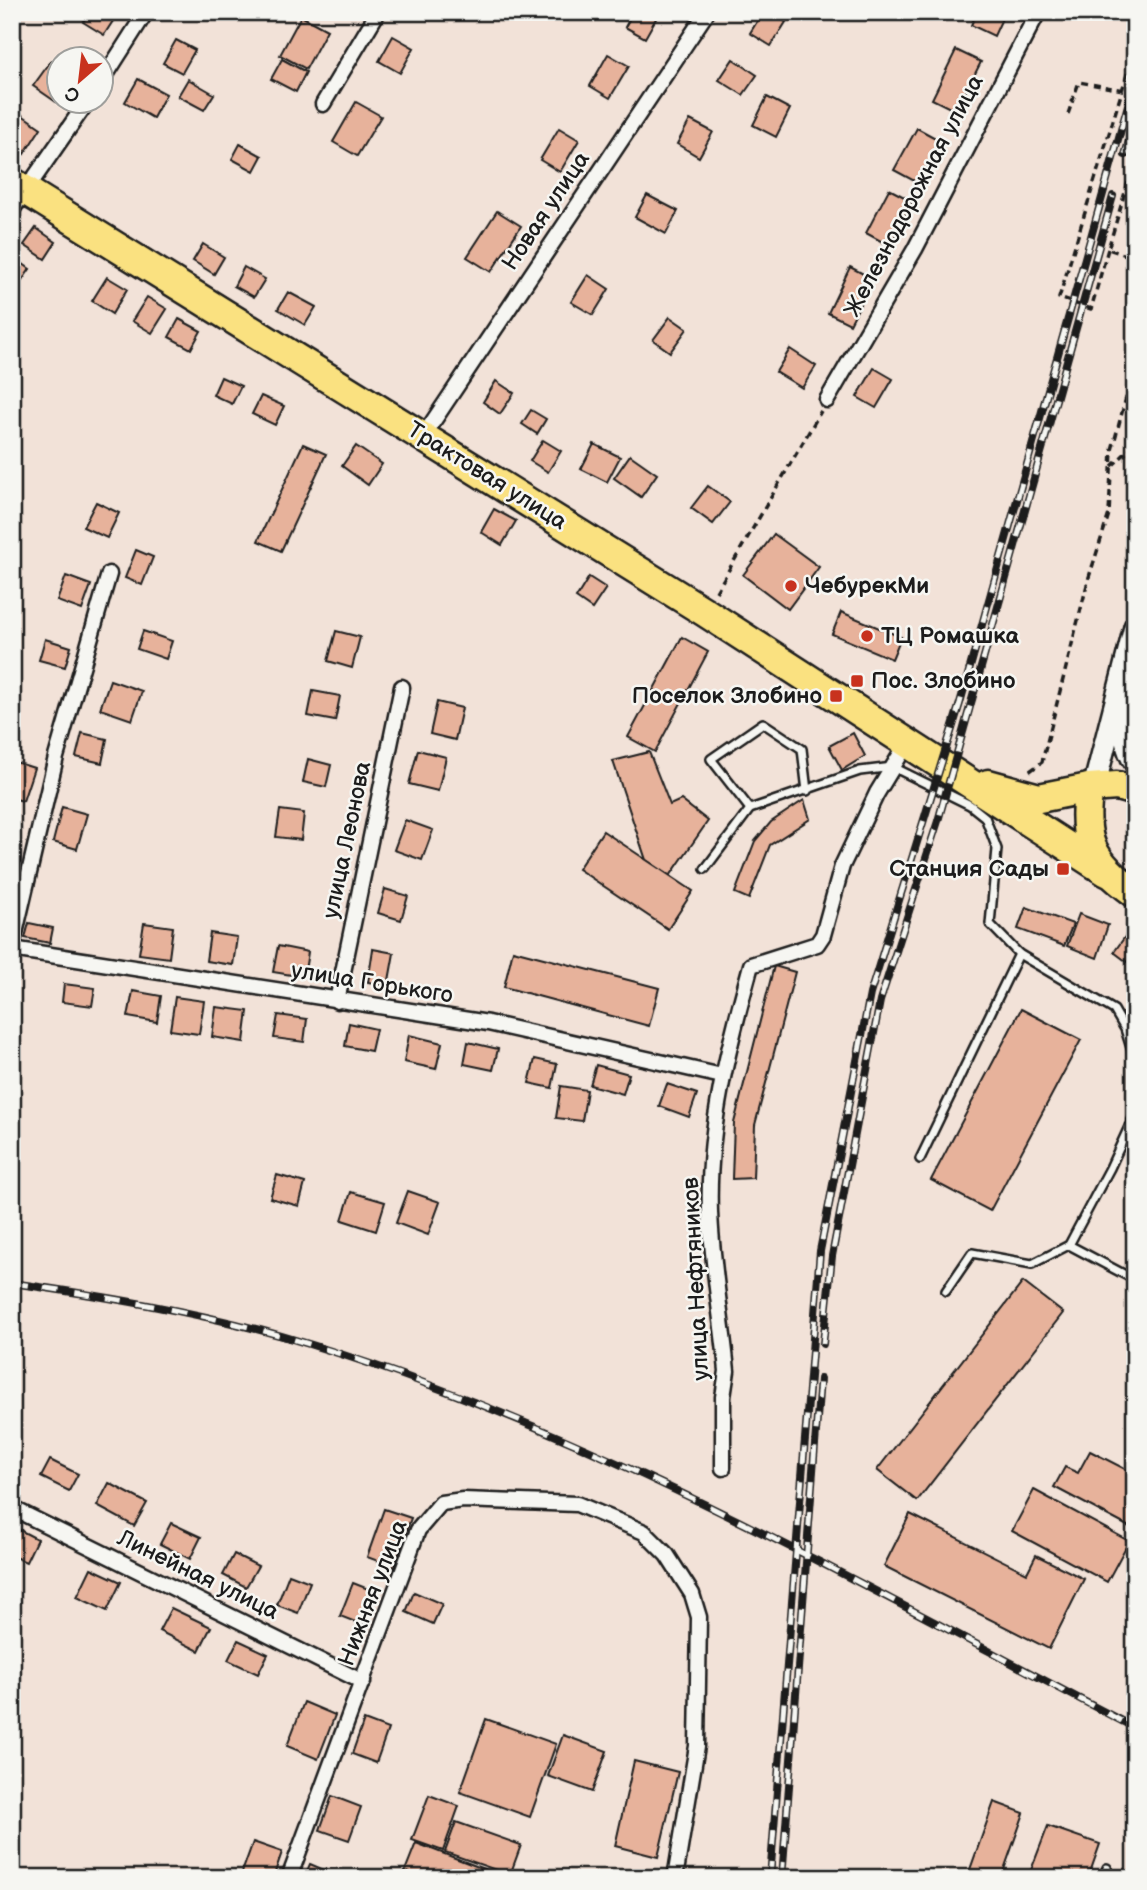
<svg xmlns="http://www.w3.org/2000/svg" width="1147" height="1890" viewBox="0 0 1147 1890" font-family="'Balsamiq Sans',sans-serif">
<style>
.building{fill:#e7b29b;stroke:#1c1c1c;stroke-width:2}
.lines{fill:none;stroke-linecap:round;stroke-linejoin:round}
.lane-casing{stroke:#1c1c1c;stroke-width:12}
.street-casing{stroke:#1c1c1c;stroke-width:19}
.secondary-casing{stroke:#1c1c1c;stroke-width:26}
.highway-casing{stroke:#1c1c1c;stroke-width:33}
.path{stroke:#1c1c1c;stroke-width:3.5;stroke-dasharray:7 5;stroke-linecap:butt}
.lane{stroke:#f6f6f2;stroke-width:7}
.street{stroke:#f6f6f2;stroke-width:14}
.secondary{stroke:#f6f6f2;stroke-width:21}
.highway{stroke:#fae180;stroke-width:28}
.rail-casing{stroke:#1c1c1c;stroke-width:8}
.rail{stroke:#f6f6f2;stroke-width:5;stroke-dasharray:16;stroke-linecap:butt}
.poi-dot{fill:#c8321e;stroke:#f6f6f2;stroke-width:2.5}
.labels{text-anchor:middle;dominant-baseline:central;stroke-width:5;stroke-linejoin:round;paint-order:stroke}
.street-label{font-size:23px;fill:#1c1c1c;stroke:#f6f6f2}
.poi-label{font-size:23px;font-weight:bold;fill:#1c1c1c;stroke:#f6f6f2;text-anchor:start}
</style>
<rect width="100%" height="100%" fill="#f2e2d8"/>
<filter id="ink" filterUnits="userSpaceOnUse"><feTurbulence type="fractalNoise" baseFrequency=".0143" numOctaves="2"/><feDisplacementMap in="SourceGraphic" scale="14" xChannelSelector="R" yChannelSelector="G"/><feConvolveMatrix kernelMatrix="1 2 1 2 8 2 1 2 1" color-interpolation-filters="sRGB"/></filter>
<g filter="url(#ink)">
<g class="building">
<path d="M89 12H100L113 21 104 35 83 22Z"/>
<path d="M633 12 658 15 645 38 625 27Z"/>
<path d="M763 12H771L786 22 771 46 750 33Z"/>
<path d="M977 12H1005L994 36 971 25Z"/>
<path d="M301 16 327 30 306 69 280 55Z"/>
<path d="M393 36 414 48 400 73 379 61Z"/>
<path d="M176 40 195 50 182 73 163 63Z"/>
<path d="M956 50 981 62 956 111 932 99Z"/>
<path d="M608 54 629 66 610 98 590 86Z"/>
<path d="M282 59 306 72 296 92 271 79Z"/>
<path d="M733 59 757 75 743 95 719 80Z"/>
<path d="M51 61 60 67V97L56 102 33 86Z"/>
<path d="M138 79 166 94 153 118 125 102Z"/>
<path d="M188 79 214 94 204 110 178 96Z"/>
<path d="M767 97 790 109 776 137 753 125Z"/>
<path d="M356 102 381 116 357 156 333 142Z"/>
<path d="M22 115 41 128 24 154 12 146V129Z"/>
<path d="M690 120 713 132 699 157 677 144Z"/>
<path d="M559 128 579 140 560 172 540 160Z"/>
<path d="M917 128 941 141 918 183 894 170Z"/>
<path d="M240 144 262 156 254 171 232 159Z"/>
<path d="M889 189 912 201 890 246 866 233Z"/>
<path d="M647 195 678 211 666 234 635 217Z"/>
<path d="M497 211 521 226 491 272 467 257Z"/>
<path d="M36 228 56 242 45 259 24 245Z"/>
<path d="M203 244 224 257 214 274 193 261Z"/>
<path d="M12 256 30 269 17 288 12 285Z"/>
<path d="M244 267 265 279 254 297 234 286Z"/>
<path d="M850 267 873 279 850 324 828 313Z"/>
<path d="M588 275 609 289 593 315 571 302Z"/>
<path d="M107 277 127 289 112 314 92 301Z"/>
<path d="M288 292 316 307 305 325 278 309Z"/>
<path d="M147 297 167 309 152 333 132 321Z"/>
<path d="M670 317 687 329 670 352 653 340Z"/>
<path d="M179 319 201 331 191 349 169 337Z"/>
<path d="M790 349 816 366 802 388 776 372Z"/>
<path d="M874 368 893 379 876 408 857 397Z"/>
<path d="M221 377 241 386 232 404 213 395Z"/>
<path d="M496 381 514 393 500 414 483 402Z"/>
<path d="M261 396 284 406 275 425 252 414Z"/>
<path d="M531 410 546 419 537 434 522 424Z"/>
<path d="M543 440 561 451 548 472 530 461Z"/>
<path d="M303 444 326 454 281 551 258 541Z"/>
<path d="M594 444 620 457 607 482 581 469Z"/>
<path d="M356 446 382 464 368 485 342 466Z"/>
<path d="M630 455 657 474 641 497 614 478Z"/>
<path d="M708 486 730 502 713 524 691 508Z"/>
<path d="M96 502 119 513 107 538 83 527Z"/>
<path d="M494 509 516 521 502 545 481 532Z"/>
<path d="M774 534 819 567 788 609 743 575Z"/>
<path d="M136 550 153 557 142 585 125 578Z"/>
<path d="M66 576 91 585 82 610 57 601Z"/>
<path d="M589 577 606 588 592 609 576 598Z"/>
<path d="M841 612 901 637 892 659 832 634Z"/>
<path d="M143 631 172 641 166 659 137 649Z"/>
<path d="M336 631 360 637 352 668 328 661Z"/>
<path d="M682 637 708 652 655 752 628 737Z"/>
<path d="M45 639 71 647 65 667 39 660Z"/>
<path d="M110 680 142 691 132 720 100 709Z"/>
<path d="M313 691 340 696 335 721 308 716Z"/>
<path d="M437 702 462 708 455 740 430 734Z"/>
<path d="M82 733 107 739 102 763 76 757Z"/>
<path d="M853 733 865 756 842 770 829 746Z"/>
<path d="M418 750 446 757 438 791 409 784Z"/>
<path d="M649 752 670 805 681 800 708 821 670 876 646 860 613 761Z"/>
<path d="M308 759 331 765 326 787 303 782Z"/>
<path d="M12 761 34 768 23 801 12 798Z"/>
<path d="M804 800 810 819 770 845 749 899 735 893 755 841 771 822Z"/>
<path d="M62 807 87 814 77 849 53 842Z"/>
<path d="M280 810 304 813 301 840 276 837Z"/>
<path d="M405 820 433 830 422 860 394 850Z"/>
<path d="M603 831 693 891 668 929 578 869Z"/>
<path d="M385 889 408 896 401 920 378 913Z"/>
<path d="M1026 907 1073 924 1064 946 1018 929Z"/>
<path d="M1079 914 1108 925 1097 958 1067 946Z"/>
<path d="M29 923 53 928 50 943 25 938Z"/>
<path d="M144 923 173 927 169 958 139 954Z"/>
<path d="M1132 927 1135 930V968L1114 952Z"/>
<path d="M210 933 237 937 233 965 206 961Z"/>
<path d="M278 946 308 952 304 977 273 972Z"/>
<path d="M373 949 394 953 388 986 368 982Z"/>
<path d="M513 950 659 988 649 1026 504 987Z"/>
<path d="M774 966 795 972 755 1125 753 1178 732 1179 734 1123Z"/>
<path d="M64 984 95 988 92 1006 62 1002Z"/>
<path d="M133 991 161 996 157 1022 128 1017Z"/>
<path d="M175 997 204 1001 199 1034 170 1030Z"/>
<path d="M216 1007 248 1011 244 1042 212 1037Z"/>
<path d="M1021 1009 1081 1040 990 1211 931 1180Z"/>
<path d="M278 1015 307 1019 304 1042 274 1038Z"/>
<path d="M349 1023 376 1029 371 1051 345 1046Z"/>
<path d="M409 1035 442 1043 436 1069 404 1062Z"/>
<path d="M468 1042 498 1049 493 1070 464 1064Z"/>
<path d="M535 1059 557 1064 552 1088 529 1083Z"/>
<path d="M596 1065 629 1074 623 1094 590 1085Z"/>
<path d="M667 1084 697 1094 689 1117 659 1106Z"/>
<path d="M561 1086 587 1090 582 1121 556 1118Z"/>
<path d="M277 1175 305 1183 299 1206 270 1198Z"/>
<path d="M408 1191 440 1202 428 1235 396 1223Z"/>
<path d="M351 1192 385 1202 376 1231 342 1220Z"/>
<path d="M1023 1282 1063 1313 917 1501 877 1470Z"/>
<path d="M1090 1451 1135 1474V1530L1054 1487 1065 1467 1078 1473Z"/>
<path d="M50 1460 78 1474 69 1491 41 1477Z"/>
<path d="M109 1483 147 1503 134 1526 97 1506Z"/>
<path d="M1034 1490 1129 1541 1107 1582 1012 1531Z"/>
<path d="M384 1509 411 1518 394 1567 367 1557Z"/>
<path d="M910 1514 1027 1573 1036 1555 1084 1579 1049 1649 884 1566Z"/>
<path d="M171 1523 201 1537 190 1559 160 1544Z"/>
<path d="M12 1526 37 1539 26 1562 12 1556Z"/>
<path d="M234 1554 258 1566 246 1587 223 1575Z"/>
<path d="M91 1568 121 1582 107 1611 77 1597Z"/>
<path d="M289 1574 310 1582 298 1613 277 1605Z"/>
<path d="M353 1583 376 1592 363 1625 340 1616Z"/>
<path d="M414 1592 442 1604 433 1624 406 1612Z"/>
<path d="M171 1608 211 1627 199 1651 159 1631Z"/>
<path d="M238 1640 268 1654 258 1674 228 1660Z"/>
<path d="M304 1702 335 1715 318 1759 287 1746Z"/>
<path d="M486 1719 556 1744 530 1817 460 1792Z"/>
<path d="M364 1720 388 1729 376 1763 352 1754Z"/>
<path d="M563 1735 607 1751 592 1792 548 1776Z"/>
<path d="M634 1761 678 1772 658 1857 615 1846Z"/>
<path d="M429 1795 459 1806 443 1851 412 1840Z"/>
<path d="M332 1796 361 1807 349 1840 320 1830Z"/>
<path d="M994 1802 1024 1813 1001 1878H967Z"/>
<path d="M456 1822 521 1845 510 1875 445 1852Z"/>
<path d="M1048 1826 1100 1844 1088 1878H1028Z"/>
<path d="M253 1842 282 1852 273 1878H240Z"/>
<path d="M416 1843 507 1878H423L405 1871Z"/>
<path d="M310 1864 336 1875 335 1878H304Z"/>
</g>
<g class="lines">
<defs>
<g id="lane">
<path d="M750 809 711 759 763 723 802 749 807 791"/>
<path d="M705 869 750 809 860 771 893 767 970 805 985 817 997 849 990 924 1019 954 1114 1010 1125 1029 1134 1057V1116L1110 1168 1069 1245 1032 1264 972 1253 946 1291"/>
<path d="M920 1159 1019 954"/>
<path d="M1069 1245 1135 1280"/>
<path d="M1103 1878 1107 1868"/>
</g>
<g id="street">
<path d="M102 81 146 12"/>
<path d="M323 104 378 12"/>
<path d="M12 210 87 102"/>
<path d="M827 400 915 249 1038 12"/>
<path d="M424 435 707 12"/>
<path d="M12 946 56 757 109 574"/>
<path d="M12 949 488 1023 722 1076"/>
<path d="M337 1001 402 687"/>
<path d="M723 1468V1397L727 1371C722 1319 712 1265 710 1212 707 1128 729 1045 751 965L817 944 823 935 842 866 877 793 908 742"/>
<path d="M12 1508 363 1682"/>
<path d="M289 1878 418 1530 441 1503 463 1500 577 1504 644 1532 667 1555 692 1594 699 1617 697 1746 675 1878"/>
</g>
<g id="secondary">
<path d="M1122 697C1124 718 1122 745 1135 762"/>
<path d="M1094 787 1135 627"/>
</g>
<g id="highway">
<path d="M12 182 705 612 1107 872"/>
<path d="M988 784 1039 798 1089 788"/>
<path d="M1135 791 1117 786 1089 788C1080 840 1092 862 1135 893"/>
</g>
</defs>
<use href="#lane" class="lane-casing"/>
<use href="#street" class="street-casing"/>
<use href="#secondary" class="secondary-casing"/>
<use href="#highway" class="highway-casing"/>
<g class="path">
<path d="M1068 114 1079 82 1123 90"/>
<path d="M1135 159 1108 249 1135 258"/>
<path d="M1108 249 1091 309 1059 298 1135 48"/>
<path d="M1112 466 1135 444"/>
<path d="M716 592 821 411"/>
<path d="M1030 771 1042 762 1089 577 1109 514 1112 450 1135 364"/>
</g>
<use href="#lane" class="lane"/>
<use href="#street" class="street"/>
<use href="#secondary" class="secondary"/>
<use href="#highway" class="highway"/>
<defs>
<g id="rail">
<path d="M1125 155 1135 121"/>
<path d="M12 1283C103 1296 193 1311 282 1336 583 1423 858 1584 1135 1728"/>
<path d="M823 1344 832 1256 880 1001 938 821 1113 196"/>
<path d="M770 1878 820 1251 870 994 960 703 1135 80"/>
<path d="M782 1878 820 1379"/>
</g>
</defs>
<use href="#rail" class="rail-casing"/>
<use href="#rail" class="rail"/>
</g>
</g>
<g class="poi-dot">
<circle cx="791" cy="586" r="7"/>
<circle cx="867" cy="636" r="7"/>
<rect x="850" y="674" width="14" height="14" rx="3.5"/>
<rect x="829" y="689" width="14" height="14" rx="3.5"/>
<rect x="1056" y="862" width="14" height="14" rx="3.5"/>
</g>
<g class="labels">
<g class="street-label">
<text transform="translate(914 196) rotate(-62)">Железнодорожная улица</text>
<text transform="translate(546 211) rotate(-56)">Новая улица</text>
<text transform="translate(487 476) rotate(32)">Трактовая улица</text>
<text transform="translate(347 840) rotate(-78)">улица Леонова</text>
<text transform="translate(372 983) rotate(9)">улица Горького</text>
<text transform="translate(696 1279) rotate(-93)">улица Нефтяников</text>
<text transform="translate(198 1575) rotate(26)">Линейная улица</text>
<text transform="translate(373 1593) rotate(-69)">Нижняя улица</text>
</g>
<g class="poi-label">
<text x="805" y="586">ЧебурекМи</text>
<text x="881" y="636">ТЦ Ромашка</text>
<text x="871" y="681">Пос. Злобино</text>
<text x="822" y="696" text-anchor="end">Поселок Злобино</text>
<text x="1049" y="869" text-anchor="end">Станция Сады</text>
</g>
</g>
<rect width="1147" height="1890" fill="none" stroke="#f6f6f2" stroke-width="42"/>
<rect x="21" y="21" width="1105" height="1848" fill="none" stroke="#1c1c1c" stroke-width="2.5" filter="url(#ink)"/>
<g transform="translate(80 80) rotate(208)"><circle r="33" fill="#f6f6f2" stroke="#9f9f9c" stroke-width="2"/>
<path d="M0-5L12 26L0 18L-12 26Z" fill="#c8321e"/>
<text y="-10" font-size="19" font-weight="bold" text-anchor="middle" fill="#1c1c1c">С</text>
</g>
</svg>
